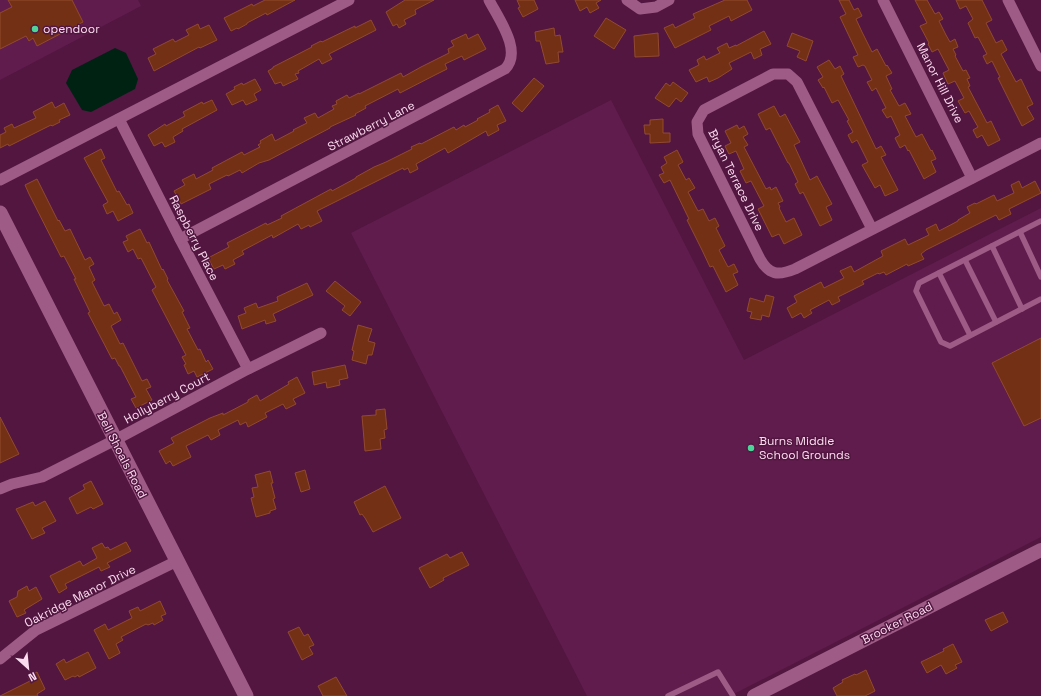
<svg xmlns="http://www.w3.org/2000/svg" width="1041" height="696" viewBox="0 0 1041 696" font-family="'Space Grotesk',sans-serif">
<style>
.built{fill:#601c4c}
.water{fill:#002213}
.building{fill:#743014;stroke:#914a2f}
.lines{fill:none;stroke-linecap:round;stroke-linejoin:round}
.service{stroke:#9d5b86;stroke-width:5.5}
.minor{stroke:#9d5b86;stroke-width:11}
.tertiary{stroke:#9d5b86;stroke-width:14}
.secondary{stroke:#9d5b86;stroke-width:15}
.poi-dot{fill:#4ed399;stroke:#521641;stroke-width:1.5}
.labels{text-anchor:middle;dominant-baseline:central;stroke-width:3;stroke-linejoin:round;paint-order:stroke}
.poi-label{font-size:12px;fill:#fbdcef;stroke:#521641;text-anchor:start}
.street-label{font-size:12px;fill:#fbdcef;stroke:#521641}
</style>
<rect width="100%" height="100%" fill="#521641"/>
<g class="built">
<path d="M0 0H138L141 6 0 80Z"/>
<path d="M611 100 744 360 1041 208V537L730 696H587L351 233Z"/>
</g>
<path class="water" d="M115 48 126 53 138 79 135 89 91 112 82 110 66 83 72 70Z"/>
<g class="building">
<path d="M8 0H72L83 22 37 46 33 38 29 41 26 36 0 49V13L12 7Z"/>
<path d="M265 0H295L267 15 266 13 247 23V24L238 29 237 28 231 31 224 18 252 4 253 6Z"/>
<path d="M405 0H434L415 10 416 14 404 20 406 24 399 28 397 24 393 26 386 12Z"/>
<path d="M517 0H534L538 9 523 17 518 8 520 7Z"/>
<path d="M575 0H601L596 3 599 8 590 13 587 7 580 11Z"/>
<path d="M725 0H747L752 10 731 21 729 16 709 26 711 30 675 48 664 28 673 24 675 28 695 18 693 14Z"/>
<path d="M839 0H849L854 10 858 8 862 16 856 19 862 32 872 52 877 49 886 66 887 65 892 73 886 76 892 89 890 90 899 106 905 103 911 114 905 116 916 137 922 134 931 151 932 150 936 159 931 161 936 172 924 179 909 150 908 151 905 145 900 148 895 138 900 135 891 116 887 118 882 110 886 108 876 88 872 91 867 82 872 80 865 66 863 65 858 67 853 57 858 55 840 17 846 14Z"/>
<path d="M915 0H927L935 14 939 12 943 19 939 21 946 35 950 42 955 39 958 47 953 49 956 55 955 56 963 71 966 70 970 78 967 79 970 86 968 87 987 123 991 121 1000 140 988 146 982 135 977 138 973 130 978 127 969 111 965 113 958 101 964 98 955 81 948 84 943 73 949 70 938 49 932 52 928 44 929 43 920 26 927 23Z"/>
<path d="M956 0H982L992 20 986 23 996 43 1002 40 1007 50 1001 54 1016 82 1021 79 1033 104 1027 107 1034 119 1022 126 998 78 1000 77 992 61 987 64 983 56 987 54 978 37 975 38 968 23 973 19 966 6 960 9Z"/>
<path d="M606 18 626 30 614 49 594 36Z"/>
<path d="M371 20 376 30 329 54 332 59 322 64 319 59 298 71 299 73 295 74 298 79 283 86 281 82 275 84 268 71 273 68V67L312 47 311 46 321 41 322 42 355 26V28Z"/>
<path d="M198 24 200 29 209 25 217 40 200 48 199 47 154 71 148 58 156 54 153 49 173 39 175 42 189 35 186 30Z"/>
<path d="M554 28 555 36 560 35 563 52H558L559 62 546 64 540 41H536L535 32Z"/>
<path d="M764 31 771 44 760 49 762 55 754 59 751 52 729 63 732 69 718 78 709 82 707 77 696 82 689 70 699 65 697 60 704 56 706 60 720 53 717 48 727 43 729 48 736 45V46Z"/>
<path d="M658 33 659 56 635 57 634 36Z"/>
<path d="M792 33 813 41 806 61 797 57 800 51 787 46Z"/>
<path d="M466 34 468 39 478 34 486 49 464 60 462 56 445 64 447 69 435 75 400 93 398 89 365 106 366 108 355 114 356 115 330 127V128L269 160 259 163 242 173 240 170 228 176 227 175 209 184 211 189 181 204 174 191 185 185 182 180 194 174 196 179 213 170 212 168 242 152 244 155 260 147 258 145 261 143 260 141 272 134 275 141 294 131 293 130 307 123 304 118 315 113 318 118 334 109 332 106 337 104 336 101 347 95 349 98 359 93V94L401 73 403 77 421 67 449 53 448 49 454 46 451 41Z"/>
<path d="M829 60 835 69 840 66 844 74 841 76 876 149 881 146 886 155 881 157 898 190 885 196 880 185 875 188 862 165 868 162 857 140 852 143 848 135 853 132 847 121 849 120 838 100 832 103 824 87 823 88 818 80 823 77 817 67Z"/>
<path d="M534 78 544 86 522 112 512 103Z"/>
<path d="M255 79 261 90 254 94 257 100 246 105 243 100 232 105 226 94 235 89 234 87 242 83 243 85Z"/>
<path d="M673 82 688 93 681 102 676 98 669 107 655 98 666 83 670 86Z"/>
<path d="M212 100 217 110 182 129 183 131 173 137 175 142 165 147 162 142 154 146 148 135 165 124 166 126 185 116 183 112 202 102 203 104Z"/>
<path d="M52 102 55 108 64 103 70 115 59 120 60 122 52 126 51 125 9 146 8 144 0 148V135L6 132 4 128 12 124 14 128 36 118 33 112Z"/>
<path d="M498 105 506 121 497 125 499 130 488 136 486 131 448 153 445 148 416 164 418 169 410 173 408 168 404 170 403 168 317 211 322 221 310 227 309 225 301 229 298 224 273 238 272 235 242 251 244 254 233 260 235 264 225 269 223 265 214 269 208 258 229 247 227 243 266 223 267 225 282 218 281 216 331 189 332 191 356 178V177L374 167 386 162 412 149 411 147 420 143 421 144 454 127 456 130 464 125 465 127 478 120 477 119 490 112 489 110Z"/>
<path d="M774 106 780 117 785 114 800 142 794 145 810 180 817 176 832 204 826 207 832 220 820 226 803 192 800 194 795 184 798 182 789 163H788L770 128 766 130 758 114Z"/>
<path d="M663 119V133H670V142L650 143V134H645L644 125H650V120Z"/>
<path d="M737 125 739 129 744 126 748 134 743 137 748 145 744 147 766 189 770 187 771 190 776 187 783 201 778 203 780 207 779 208 786 222 794 218 802 235 784 244 779 234 772 237 758 209 764 206 751 181 746 183 740 171 744 169 736 151 729 154 725 146 731 143 725 131Z"/>
<path d="M101 149 105 158 101 160 117 192 119 191 127 205 129 204 133 213 118 221 113 211 107 214 103 205 108 202 84 158Z"/>
<path d="M677 150 683 162 678 165 686 180 689 178 695 188 688 192 698 211 703 209 709 221 715 218 719 226 716 228 725 246 719 250 728 267 734 264 738 272 733 274 738 285 726 292 713 266 710 267 702 250 687 220 689 219 670 180 664 183 659 175 664 173 661 167 667 163 664 157Z"/>
<path d="M37 179 58 221 59 220 65 231 70 229 85 260 90 257 94 264 89 267 95 280 92 282 104 306 109 304 114 314 117 312 121 320 111 326 120 344 123 343 142 381 147 379 151 387 146 389 152 400 136 408 131 399 136 397 120 366H119L115 358 112 359 88 313 90 312 74 279H76L64 256 61 257 29 194 25 185Z"/>
<path d="M1019 181 1022 188 1035 181 1041 193 1009 209 1011 214 999 220 996 215 926 250 921 254 924 259 908 266 907 264 886 275 884 272 879 274 878 273 862 281 864 284 838 297 840 301 832 305 829 300 810 310 812 313 804 318 801 313 792 318 787 308 797 302 794 296 821 282 824 288 844 278 840 271 851 266 854 272 883 256 881 251 905 239 908 245 929 235 926 229 936 224 939 231 958 221V220L970 213 967 207 975 203 976 204 994 195 997 201 1014 193 1011 185Z"/>
<path d="M140 229 147 243 149 242 162 270 163 269 168 279 167 280 184 311 182 312 190 328 187 329 198 350 200 349 206 362 208 360 213 369 197 377 194 371 188 374 184 365 186 364 182 357 186 355 152 290 156 287 141 258 138 259 133 249 128 252 123 242 128 240 126 236Z"/>
<path d="M335 281 361 302 350 316 342 310 345 306 326 291Z"/>
<path d="M307 283 313 295 273 314 276 321 266 324 265 320 242 329 238 316 246 313 244 308 256 303 258 308 278 301 277 297Z"/>
<path d="M766 295 774 297 769 317 762 315 761 320 750 318 752 312 747 311 750 298 764 302Z"/>
<path d="M358 325 372 329 368 341 375 343 372 355H368L366 364 352 360 354 351 352 350Z"/>
<path d="M1041 338V418L1024 426 992 363Z"/>
<path d="M345 365 348 378 339 380 340 385 327 388 326 382 314 385 312 372Z"/>
<path d="M297 377 305 393 293 399 296 404 286 409 283 404 265 413 267 417 248 427 246 422 240 425 238 420 218 430 220 435 211 440 208 435 186 446 191 457 173 466 170 461 166 464 159 451 174 443 171 438 210 418 223 413V415L248 402V400L257 395 260 401 289 384 288 382Z"/>
<path d="M385 409 387 429 384 430 385 438 380 439 381 449 365 451 362 416 376 415V410Z"/>
<path d="M0 417 19 454 0 463Z"/>
<path d="M305 470 310 489 301 492 295 473Z"/>
<path d="M270 471 273 483H271L275 498 273 499 276 509 270 511V513L256 517 251 498 254 497 252 488 258 487 255 475Z"/>
<path d="M91 481 103 504 93 509 91 507 77 514 69 498 85 489 83 485Z"/>
<path d="M385 486 401 518 373 532 365 518 362 514 360 515 354 502Z"/>
<path d="M45 501 56 521 42 528 45 533 32 539 16 509 33 502 35 506Z"/>
<path d="M126 542 131 551 107 563 110 567 101 571 99 567 65 584 67 588 59 593 50 576 80 561 83 566 97 558 92 548 102 543 105 548 108 547 110 550Z"/>
<path d="M462 552 469 565 443 578 444 580 430 588 419 568 447 554 450 558Z"/>
<path d="M27 586 29 591 36 587 42 599 24 610 26 613 17 617 9 601 17 597 18 591Z"/>
<path d="M160 601 166 614 161 616 163 620 154 625 153 623 148 625 146 624 121 637 123 640 116 644 120 653 109 659 94 630 105 624 108 630 132 618 129 611 138 607 140 611Z"/>
<path d="M1003 612 1008 622 991 631 985 620Z"/>
<path d="M299 627 304 636 308 634 314 645 309 647 313 654 302 660 288 632Z"/>
<path d="M953 644 962 662 955 665 957 668 946 674 941 665 927 673 921 662 944 651 943 649Z"/>
<path d="M88 652 96 668 79 677 78 675 75 677 73 676 65 680 56 664 64 659 66 663Z"/>
<path d="M866 670 875 691 865 696H837L833 688 843 682 842 680 855 674 856 675Z"/>
<path d="M37 672 45 689 37 694 38 696H0L30 681 28 677Z"/>
<path d="M336 677 347 696H323L318 686Z"/>
</g>
<g class="lines">
<g class="service">
<path d="M1041 221 919 283 916 291 941 342 950 346 1041 299"/>
<path d="M1020 232 1041 277"/>
<path d="M992 246 1022 309"/>
<path d="M965 260 996 322"/>
<path d="M939 273 970 335"/>
<path d="M668 696 718 672 733 696"/>
</g>
<g class="minor">
<path d="M627 0 640 9 656 7 669 0"/>
<path d="M883 0 972 178"/>
<path d="M1008 0 1041 66"/>
<path d="M119 119 180 239 248 369"/>
<path d="M0 180 349 0"/>
<path d="M872 229 797 82 788 74H773L704 110 697 122 698 134 760 259C769 275 778 276 795 269L1041 143"/>
<path d="M180 239 505 69C523 51 498 18 489 0"/>
<path d="M0 489 12 484 42 477 115 440 248 369 321 333"/>
<path d="M0 659 36 630 177 561"/>
</g>
<path class="tertiary" d="M754 696 1041 550"/>
<path class="secondary" d="M0 213 246 696"/>
</g>
<g class="poi-dot">
<circle cx="35" cy="29" r="4"/>
<circle cx="751" cy="448" r="4"/>
</g>
<g class="labels">
<g class="poi-label">
<text x="43" y="29">opendoor</text>
<text x="759" y="441">Burns Middle<tspan x="759" dy="14">School Grounds</tspan></text>
</g>
<g class="street-label">
<text transform="translate(940 83) rotate(63)">Manor Hill Drive</text>
<text transform="translate(371 126) rotate(-27)">Strawberry Lane</text>
<text transform="translate(736 180) rotate(64)">Bryan Terrace Drive</text>
<text transform="translate(194 238) rotate(63)">Raspberry Place</text>
<text transform="translate(167 398) rotate(-28)">Hollyberry Court</text>
<text transform="translate(122 455) rotate(63)">Bell Shoals Road</text>
<text transform="translate(80 596) rotate(-27)">Oakridge Manor Drive</text>
<text transform="translate(897 623) rotate(-27)">Brooker Road</text>
</g>
</g>
<g transform="translate(28 668) rotate(153)" stroke="#521641" stroke-width="3" paint-order="stroke">
<path d="M0-3L7 15L0 10L-7 15Z" fill="#fbdcef"/>
<text y="-6" font-size="11" font-weight="bold" text-anchor="middle" fill="#fbdcef">N</text>
</g>
</svg>
